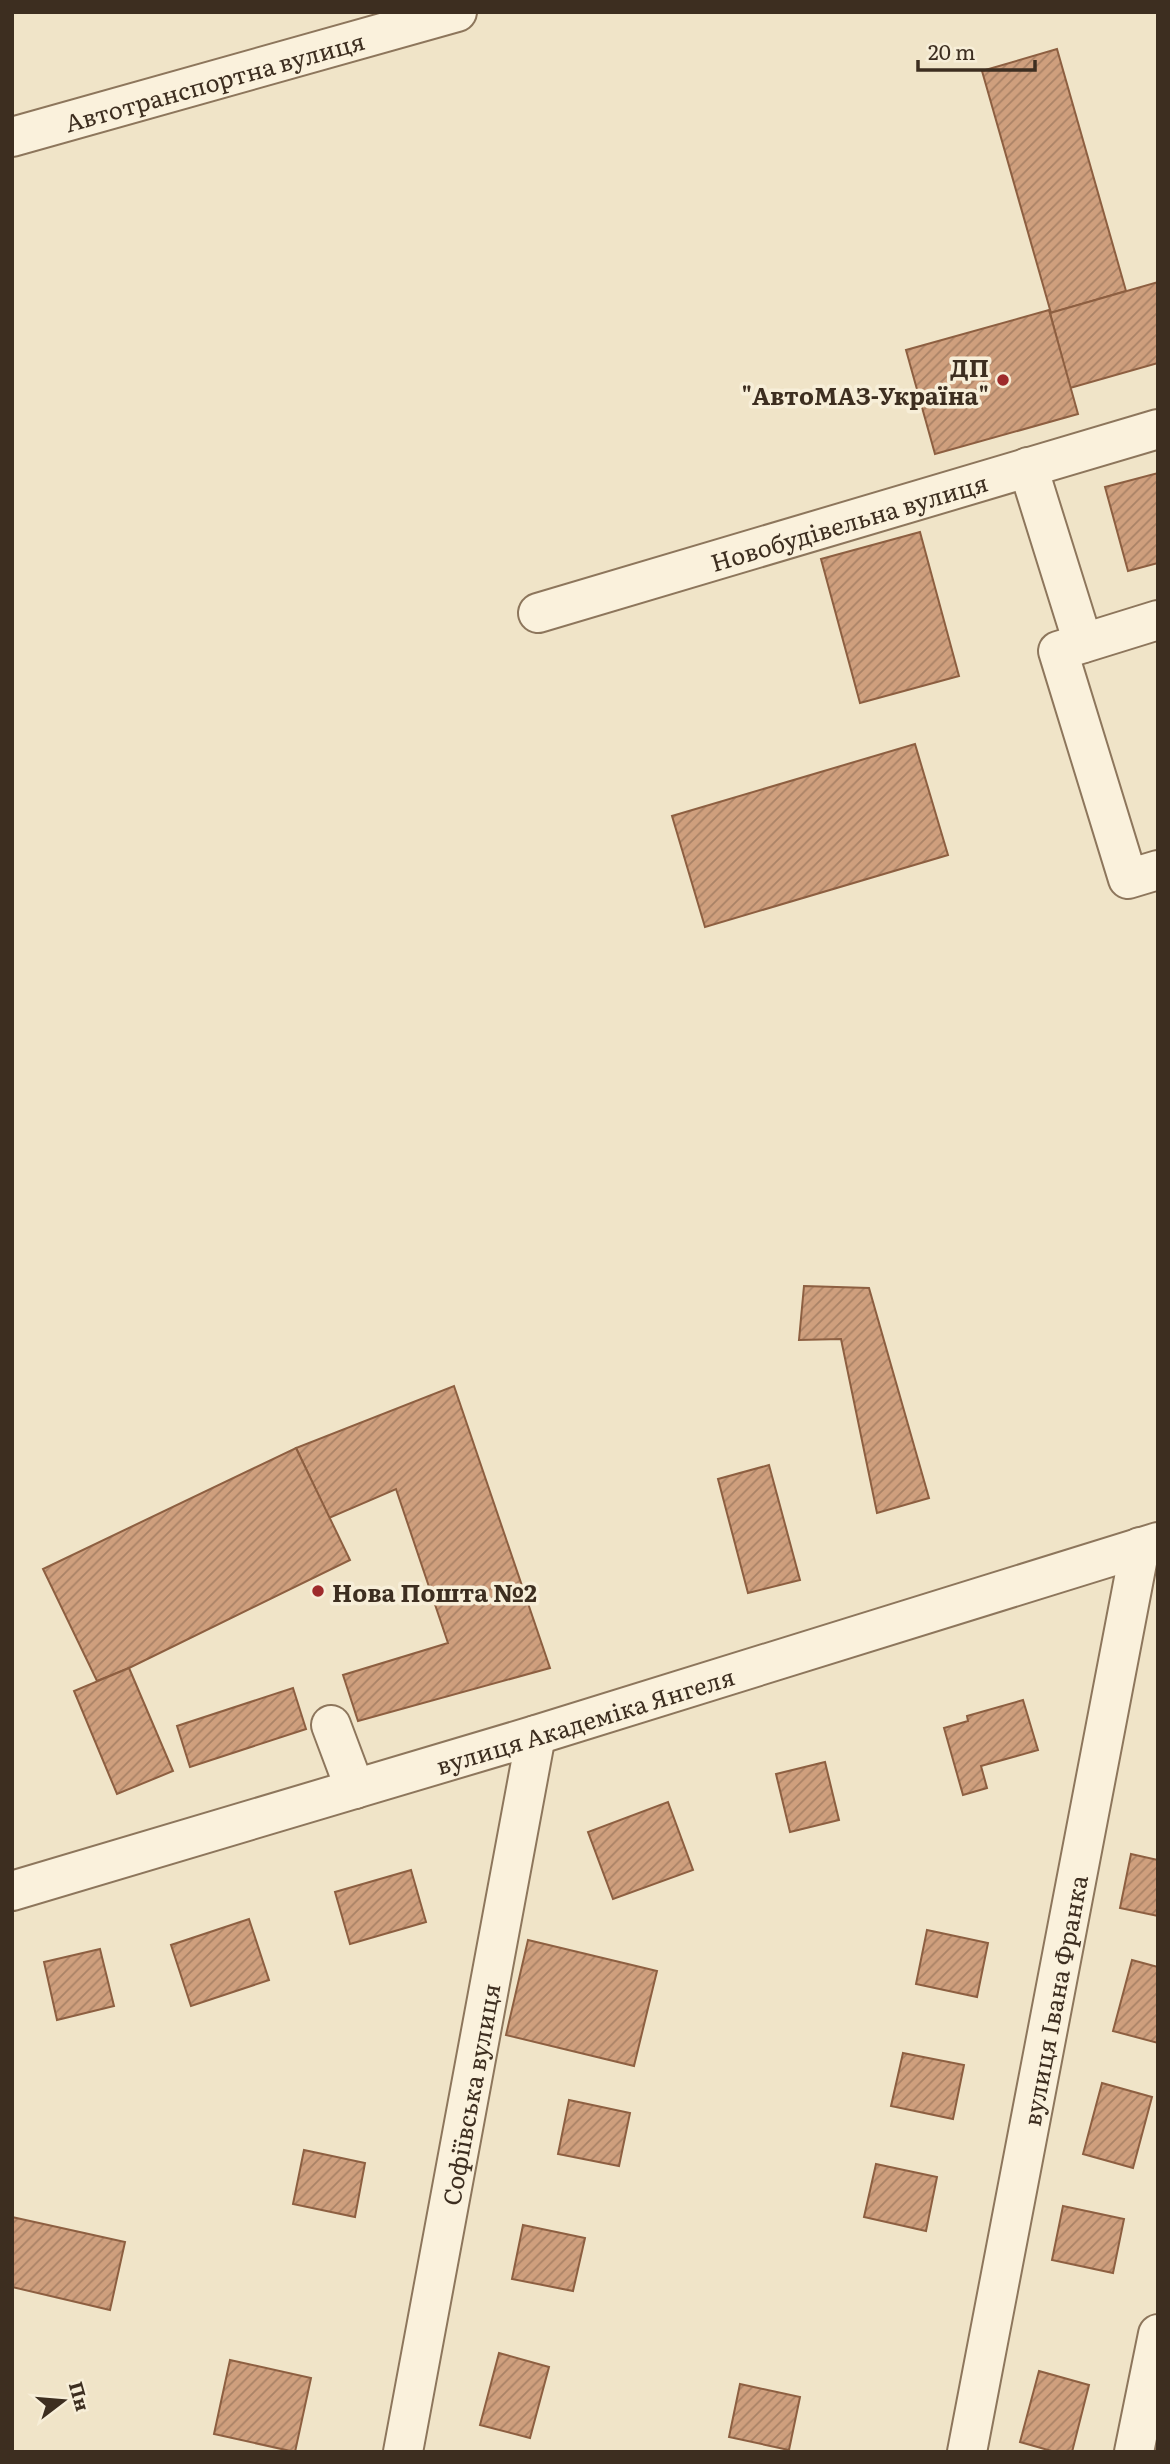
<svg xmlns="http://www.w3.org/2000/svg" width="1170" height="2464" viewBox="0 0 1170 2464" font-family="Literata,serif">
<style>
.building{fill:url(#building-hatch);stroke:#8d5f41;stroke-width:2}
.lines{fill:none;stroke-linecap:round;stroke-linejoin:round}
.minor-casing{stroke:#8d765c;stroke-width:42}
.minor{stroke:#faf1dc;stroke-width:38}
.poi-dot{fill:#9e2a2b;stroke:#f7eed8;stroke-width:2.5}
.labels{text-anchor:middle;dominant-baseline:central;stroke-width:7;stroke-linejoin:round;paint-order:stroke}
.street-label{font-size:24px;fill:#3d2e20;stroke:#f7eed8}
.poi-label{font-size:24px;font-weight:bold;fill:#3d2e20;stroke:#f7eed8;text-anchor:end}
</style>
<defs>
<pattern id="building-hatch" width="6" height="6" patternUnits="userSpaceOnUse" patternTransform="scale(1.75)"><rect width="6" height="6" fill="#cf9f7d"/><path d="M-1 1l2-2M0 6l6-6M5 7l2-2" fill="none" stroke="#a98266"/></pattern>
</defs>
<rect width="100%" height="100%" fill="#f0e4c8"/>
<g class="building">
<path d="M1057 49 1126 291 1051 313 982 71Z"/>
<path d="M1158 282V363L1070 388 1050 313Z"/>
<path d="M1049 310 1078 414 935 454 906 350Z"/>
<path d="M1158 473V563L1128 571 1105 487Z"/>
<path d="M920 532 959 676 860 703 821 559Z"/>
<path d="M915 744 948 855 705 927 672 816Z"/>
<path d="M804 1286 869 1288 929 1498 877 1513 841 1339 799 1340Z"/>
<path d="M454 1386 550 1668 358 1721 343 1675 448 1643 396 1489 329 1518 296 1448Z"/>
<path d="M296 1448 350 1560 129 1668 97 1681 43 1569Z"/>
<path d="M769 1465 800 1580 748 1593 718 1479Z"/>
<path d="M129 1668 173 1771 117 1794 74 1691Z"/>
<path d="M293 1688 306 1729 190 1767 177 1726Z"/>
<path d="M1023 1700 1038 1750 981 1766 987 1788 963 1795 944 1728 968 1721 967 1716Z"/>
<path d="M825 1762 839 1820 790 1832 776 1774Z"/>
<path d="M668 1802 693 1870 613 1899 588 1832Z"/>
<path d="M1131 1854 1158 1860V1916L1120 1908Z"/>
<path d="M411 1870 426 1922 350 1944 335 1892Z"/>
<path d="M249 1919 269 1980 191 2006 171 1945Z"/>
<path d="M927 1930 988 1943 977 1997 916 1984Z"/>
<path d="M528 1940 657 1971 634 2066 506 2035Z"/>
<path d="M100 1949 114 2006 57 2020 44 1962Z"/>
<path d="M1132 1960 1158 1967V2043L1113 2031Z"/>
<path d="M903 2053 964 2065 953 2119 891 2106Z"/>
<path d="M1102 2083 1152 2097 1133 2168 1083 2154Z"/>
<path d="M569 2100 630 2113 619 2166 558 2154Z"/>
<path d="M304 2150 365 2163 355 2217 293 2204Z"/>
<path d="M876 2164 937 2177 926 2231 864 2217Z"/>
<path d="M1063 2206 1124 2219 1113 2273 1052 2260Z"/>
<path d="M12 2217 125 2242 110 2310 12 2287Z"/>
<path d="M523 2225 585 2238 573 2291 512 2279Z"/>
<path d="M499 2353 549 2367 530 2438 480 2425Z"/>
<path d="M230 2360 311 2378 295 2452 214 2434Z"/>
<path d="M1039 2371 1089 2385 1072 2452H1055L1020 2442Z"/>
<path d="M740 2384 800 2397 789 2450 729 2437Z"/>
</g>
<g class="lines">
<defs>
<g id="minor">
<path id="s1" d="M12 137 457 12"/>
<path d="M1028 467 1083 643"/>
<path id="s2" d="M538 613 1158 429"/>
<path d="M1158 620 1058 651 1128 879 1158 870"/>
<path d="M331 1725 355 1789"/>
<path id="s3" d="M12 1891 536 1735 1158 1542"/>
<path id="s4" d="M403 2452 536 1735"/>
<path id="s5" d="M967 2452 1140 1547"/>
<path d="M1134 2452 1158 2334"/>
</g>
</defs>
<use href="#minor" class="minor-casing"/>
<use href="#minor" class="minor"/>
</g>
<g class="poi-dot">
<circle cx="1003" cy="380" r="7"/>
<circle cx="318" cy="1591" r="7"/>
</g>
<g class="labels">
<g class="street-label">
<text stroke="none"><textPath href="#s1" startOffset="210">Автотранспортна вулиця</textPath></text>
<text stroke="none"><textPath href="#s2" startOffset="324">Новобудівельна вулиця</textPath></text>
<text stroke="none"><textPath href="#s3" startOffset="598">вулиця Академіка Янгеля</textPath></text>
<text stroke="none"><textPath href="#s5" startOffset="460">вулиця Івана Франка</textPath></text>
<text stroke="none"><textPath href="#s4" startOffset="364">Софіївська вулиця</textPath></text>
</g>
<g class="poi-label">
<text x="989" y="366">ДП<tspan x="989" dy="28">"АвтоМАЗ-Україна"</tspan></text>
<text x="332" y="1591" text-anchor="start">Нова Пошта №2</text>
</g>
</g>
<rect width="1170" height="2464" fill="none" stroke="#3d2e20" stroke-width="28"/>
<g transform="translate(63 2401) rotate(74)" stroke="#f7eed8" stroke-width="5" paint-order="stroke">
<path d="M0-5L12 26L0 18L-12 26Z" fill="#3d2e20"/>
<text y="-10" font-size="19" font-weight="bold" text-anchor="middle" fill="#3d2e20">Пн</text>
</g>
<path d="M918 60v10h117v-10" fill="none" stroke="#3d2e20" stroke-width="3.5"/>
<text x="928" y="60" font-size="21" fill="#3d2e20" stroke="#f7eed8" stroke-width="5" paint-order="stroke">20 m</text>
</svg>
